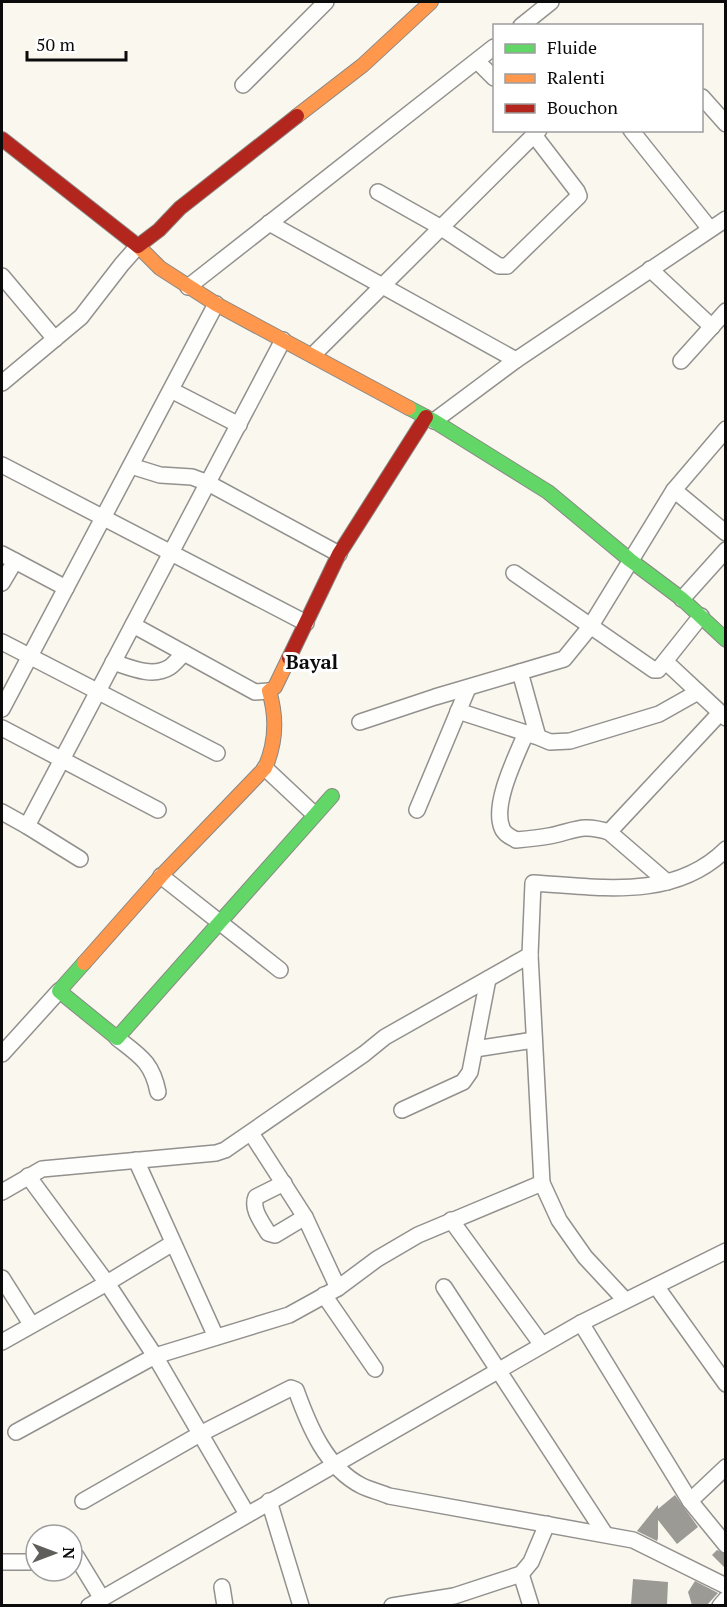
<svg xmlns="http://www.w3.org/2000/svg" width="727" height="1607" viewBox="0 0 727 1607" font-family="'PT Serif',serif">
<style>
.building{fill:#9c9a95}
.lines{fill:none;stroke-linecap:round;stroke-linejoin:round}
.street-casing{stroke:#93918e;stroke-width:18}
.fast-casing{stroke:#898884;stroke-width:16}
.slow-casing{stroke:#898884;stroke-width:16}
.jam-casing{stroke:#898884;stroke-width:16}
.street{stroke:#fefefd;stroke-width:15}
.fast{stroke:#63d668;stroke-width:14}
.slow{stroke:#ff974d;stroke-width:14}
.jam{stroke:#b3261e;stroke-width:14}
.labels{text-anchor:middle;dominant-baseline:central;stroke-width:6;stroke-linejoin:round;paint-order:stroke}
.neighbourhood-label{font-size:20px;font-weight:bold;fill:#0b0b0b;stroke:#fff}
</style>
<rect width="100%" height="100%" fill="#faf7ef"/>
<g class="building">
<path d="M675 1495 698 1527 677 1544 658 1520V1538L657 1541 637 1531 658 1505V1509Z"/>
<path d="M717 1550 726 1554V1569L712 1555Z"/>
<path d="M633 1579 668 1582 667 1605H631Z"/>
<path d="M695 1581 718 1593 707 1605H692L688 1592Z"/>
</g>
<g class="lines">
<defs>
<g id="street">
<path d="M521 26 551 2"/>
<path d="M477 61 494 78"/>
<path d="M243 85 326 2"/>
<path d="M702 97 726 124"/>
<path d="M631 130 710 229"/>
<path d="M378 192 440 227 499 266H507L579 196 577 191 534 135"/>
<path d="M269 223 516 360"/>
<path d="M650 269 712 327"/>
<path d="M2 276 55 339"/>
<path d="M188 287 494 47"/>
<path d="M313 355 539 130"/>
<path d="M681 361 726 311"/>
<path d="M2 383 81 317 122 264 138 246"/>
<path d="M171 390 239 425"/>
<path d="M434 421 516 360 726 219"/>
<path d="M2 465 306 623"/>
<path d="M131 466 160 475 192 477 208 483 339 554"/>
<path d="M674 490 726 533"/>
<path d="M2 554 66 588"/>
<path d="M514 573 654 670H658L701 616"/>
<path d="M2 583 15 561"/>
<path d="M682 599 726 550"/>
<path d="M133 625 255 692 269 691"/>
<path d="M2 642 217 753"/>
<path d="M113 662C131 668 153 678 170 667 175 663 180 657 184 653"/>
<path d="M666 662 726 718"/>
<path d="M520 672 538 737 550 742 570 741 659 714 698 692"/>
<path d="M2 709 216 304"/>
<path d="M458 711 535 736"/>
<path d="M360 722 435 697 564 659 590 627 674 490 726 429"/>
<path d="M2 728 158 810"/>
<path d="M526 733C516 757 492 804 502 828 504 834 511 837 516 840 527 839 538 838 549 836 575 831 581 823 609 832L667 882"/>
<path d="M265 768 314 814"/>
<path d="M417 810 468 688"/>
<path d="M2 812 27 826"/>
<path d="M609 832 720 713"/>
<path d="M80 859 27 826 283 340"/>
<path d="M161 876 280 970"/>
<path d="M117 1038C140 1056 152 1062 158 1092"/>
<path d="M475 1049 534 1040"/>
<path d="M2 1054 59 991"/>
<path d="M402 1110 463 1082 470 1072 488 979"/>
<path d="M251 1133 305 1217 338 1288"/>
<path d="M136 1160 216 1337"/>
<path d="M28 1176 107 1283 155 1356 247 1514"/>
<path d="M284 1183 256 1197C251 1209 262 1222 268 1233L275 1235 305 1217"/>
<path d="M2 1192 42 1169 216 1153 225 1150 364 1054 385 1037 530 955"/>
<path d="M451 1220 542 1345"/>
<path d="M2 1278 31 1324"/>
<path d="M656 1286 726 1384"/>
<path d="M444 1287 605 1534"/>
<path d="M324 1295 375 1369"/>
<path d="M625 1300 585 1257 559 1220 542 1183 530 955 533 883C599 887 674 901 726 849"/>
<path d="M581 1323 690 1501 726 1545"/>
<path d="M2 1342 107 1283 173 1243"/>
<path d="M16 1432 155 1356 289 1315 338 1288 377 1259 418 1235 542 1183"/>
<path d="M83 1501 200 1434 291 1388 296 1390C309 1426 326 1468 362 1486 370 1490 380 1492 389 1496L633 1540 726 1586"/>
<path d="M269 1501 301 1606"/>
<path d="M690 1501 726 1467"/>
<path d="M72 1556H76L101 1597"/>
<path d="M2 1562H36"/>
<path d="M521 1574 531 1606"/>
<path d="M222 1587 225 1606"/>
<path d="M89 1606 581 1323 726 1251"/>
<path d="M392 1606 454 1596 521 1574 531 1562 547 1524"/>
<path d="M720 1606 726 1599"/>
</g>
<g id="fast">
<path d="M409 408 434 421 548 492 630 560 682 599 726 640"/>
<path d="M84 963 59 991 117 1038 332 796"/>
</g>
<g id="slow">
<path d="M297 116 363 65 431 2"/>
<path d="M138 246 160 268 216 304 409 408"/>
<path d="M84 963 161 876 265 768C276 743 277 717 269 691L275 687 289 658"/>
</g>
<g id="jam">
<path d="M2 139 138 246 159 230 180 208 297 116"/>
<path d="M289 658 339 554 426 417"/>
</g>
</defs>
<use href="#street" class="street-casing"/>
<use href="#fast" class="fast-casing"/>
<use href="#slow" class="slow-casing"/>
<use href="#jam" class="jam-casing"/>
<use href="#street" class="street"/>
<use href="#fast" class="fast"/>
<use href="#slow" class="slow"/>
<use href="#jam" class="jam"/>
</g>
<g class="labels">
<g class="neighbourhood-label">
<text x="312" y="661">Bayal</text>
</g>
</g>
<rect width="727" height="1607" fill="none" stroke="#0b0b0b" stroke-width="6"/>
<rect x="493" y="24" width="210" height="108" fill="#ffffff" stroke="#9d9d9d" stroke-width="1.5"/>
<rect x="505" y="44" width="30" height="9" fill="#63d668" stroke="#9d9d9d" stroke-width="1.5"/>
<text x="547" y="54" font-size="18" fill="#0b0b0b">Fluide</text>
<rect x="505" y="74" width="30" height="9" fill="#ff974d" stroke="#9d9d9d" stroke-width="1.5"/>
<text x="547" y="84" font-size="18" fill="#0b0b0b">Ralenti</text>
<rect x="505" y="104" width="30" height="9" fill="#b3261e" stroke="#9d9d9d" stroke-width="1.5"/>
<text x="547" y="114" font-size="18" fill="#0b0b0b">Bouchon</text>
<g transform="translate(54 1553) rotate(90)"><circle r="28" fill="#ffffff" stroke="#9d9d9d" stroke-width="1.5"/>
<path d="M0-4.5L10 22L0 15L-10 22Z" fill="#5f5e5b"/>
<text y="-9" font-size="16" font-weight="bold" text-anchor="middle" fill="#0b0b0b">N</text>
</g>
<path d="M27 51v9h99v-9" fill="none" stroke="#0b0b0b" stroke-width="3"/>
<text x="36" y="51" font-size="18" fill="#0b0b0b" stroke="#ffffff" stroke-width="4.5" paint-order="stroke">50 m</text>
</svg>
